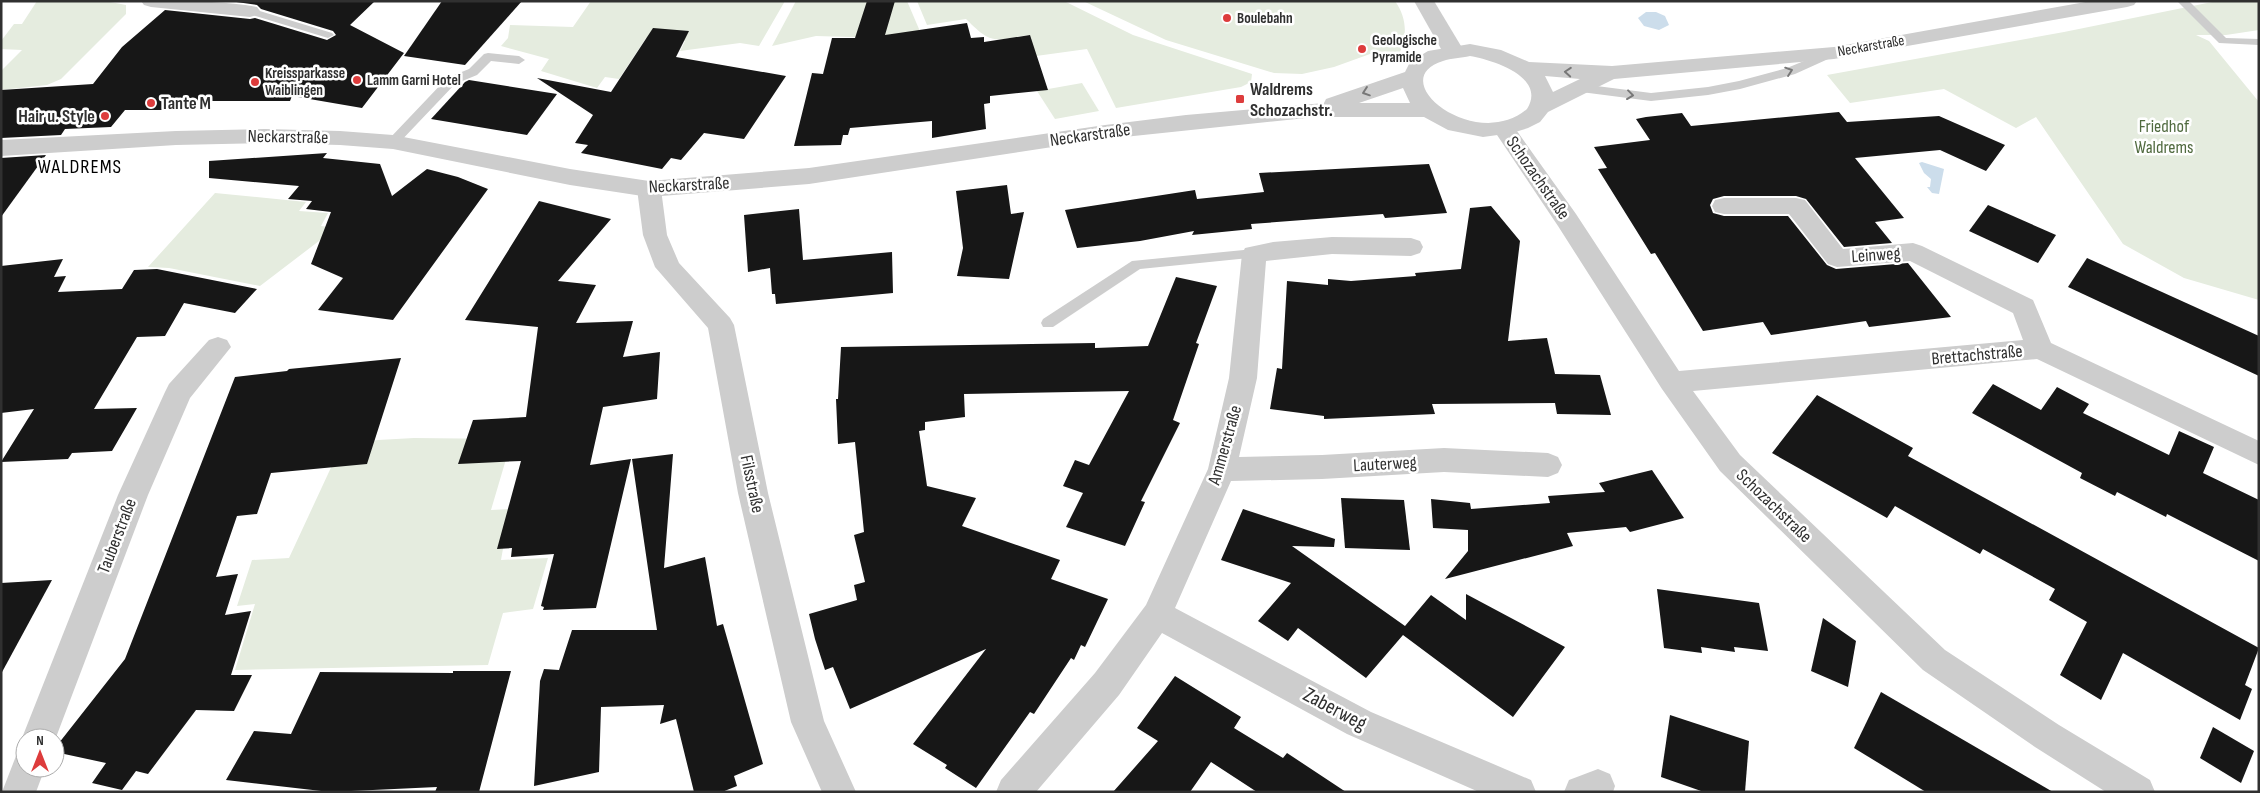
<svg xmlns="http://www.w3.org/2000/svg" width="2260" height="793" viewBox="0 0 2260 793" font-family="'Sofia Sans Condensed',sans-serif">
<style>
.green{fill:#e5ecdf}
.water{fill:#ccddeb}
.building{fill:#171717}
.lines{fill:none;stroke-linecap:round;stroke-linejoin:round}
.service{fill:#cdcdcd;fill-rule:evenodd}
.minor{fill:#cdcdcd;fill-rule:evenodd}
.tertiary{fill:#cdcdcd;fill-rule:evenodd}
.oneway{stroke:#777}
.poi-dot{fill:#dd3c3c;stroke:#fff;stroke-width:2}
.labels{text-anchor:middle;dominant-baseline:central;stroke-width:5;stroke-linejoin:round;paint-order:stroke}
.far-poi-label{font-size:15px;font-weight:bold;fill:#303030;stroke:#fff;text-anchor:start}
.far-street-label{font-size:15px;fill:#303030;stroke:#fff}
.poi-label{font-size:18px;font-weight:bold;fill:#303030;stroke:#fff;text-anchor:start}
.park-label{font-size:18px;fill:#506a3f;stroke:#fff}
.street-label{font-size:18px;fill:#303030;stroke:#fff}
.quarter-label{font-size:20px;letter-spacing:1px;fill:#000;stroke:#fff}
.near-street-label{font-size:21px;fill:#303030;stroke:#fff}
</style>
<rect width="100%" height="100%" fill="#fff"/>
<g class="green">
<path d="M37 1H105L126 5V14L61 79 47 85 1 90V71L22 50 1 49V41L14 24H22Z"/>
<path d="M591 1H785L759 46 740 43 680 51 685 41 646 38 619 79 605 77 597 88 541 71 549 59 501 46 508 38 510 25 573 27Z"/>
<path d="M796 1H907L919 29 918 39 816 36 772 46Z"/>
<path d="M917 1H1064L1133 35 1252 74 1251 82 1241 87 1116 108 1087 49 1036 56 1029 35C993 40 993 46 966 19L927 25Z"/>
<path d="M1083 1H1395C1406 16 1408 35 1400 52L1370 54 1334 67 1302 74 1274 73 1166 40Z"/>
<path d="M2217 1H2259V30L2226 35H2196L2209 41 2259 102V300L2184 278 2123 244 2036 117 2016 128 1944 89 1850 103 1827 75 2064 32Z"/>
<path d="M1082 83 1099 111 1055 119 1037 91Z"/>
<path d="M215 193 306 202 299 211 328 213 321 226 336 228 260 286 169 268 148 267Z"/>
<path d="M414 438 512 439 491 510 510 509 501 560 548 558 533 609 503 613 488 665 235 670 255 604 237 606 252 560 289 558 341 446 378 440Z"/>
</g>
<g class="water">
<path d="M1646 12H1656L1665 16 1669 25 1659 30 1644 26 1638 18Z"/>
<path d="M1922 162 1944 169 1939 194 1932 193 1927 187H1930L1931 179 1924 173 1919 163Z"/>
</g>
<g class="building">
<path d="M229 1H375L350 25 404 53 362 108 292 96 290 101H173L166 110H125L111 127 65 129 61 135 1 138V90L93 84 122 47 165 10 250 19 255 18 327 40 336 35 333 31 261 9 257 5Z"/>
<path d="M442 1H522L465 65 404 56Z"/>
<path d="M867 1H895L885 35 967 23 971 38 984 37V42L1030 35 1048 90 990 96V103L984 104 986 129 932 138V121L850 128 848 135H843L841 145 794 146 812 73 823 74 832 38H855Z"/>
<path d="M653 28 689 31 676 57 786 76 744 139 704 133 681 160 671 158 662 169 581 153 588 145 575 143 593 115 537 78 611 92Z"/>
<path d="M469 80 557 94 527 135 431 119 465 82Z"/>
<path d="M1839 112 1847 122 1939 116 2005 145 1986 171 1940 150 1855 158 1904 218 1875 222 1892 243 1844 247 1806 199 1796 196H1724L1713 199 1710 205 1713 213 1724 216H1788L1827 265 1836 269 1908 263 1951 317 1869 327 1866 321 1771 335 1763 322 1703 331 1655 253 1651 254 1598 169 1607 168 1594 147 1650 140 1636 119 1646 117 1682 113 1691 126Z"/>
<path d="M327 153 323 158 380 164 392 196 427 169 458 177 488 189 393 320 318 310 343 278 311 264 331 212 306 209 312 201 288 199 299 186 209 178V161Z"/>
<path d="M46 155 1 217V158Z"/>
<path d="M1429 164 1447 213 1385 218 1383 214 1251 224 1252 229 1192 235 1194 231 1140 241 1077 248 1065 210 1195 190 1197 199 1264 192 1259 173Z"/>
<path d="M1007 185 1011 214 1024 212 1009 279 957 276 963 248 956 191Z"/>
<path d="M539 201 611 219 558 281 596 285 576 323 633 321 623 357 660 352 657 399 603 407 590 465 631 459 596 608 543 610 544 607 541 606 554 554 511 557 512 548 497 549 521 461 458 464 473 420 526 417 538 327 465 320Z"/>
<path d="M1988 205 2056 235 2038 263 1969 231Z"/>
<path d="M1491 206 1520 241 1508 341 1547 338 1555 374 1600 375 1611 415 1557 414 1555 403 1432 404 1435 414 1324 419V416L1270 409 1277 368 1282 369 1287 281 1328 285V279L1351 281 1416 276 1415 273 1461 269 1470 208Z"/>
<path d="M799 209 803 260 892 252 893 293 776 304 775 294H772L770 268 748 272 744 215Z"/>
<path d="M2087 258 2259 336V376L2068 287Z"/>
<path d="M63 259 54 277 66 276 58 292 122 289 134 270 157 269 257 289 235 313 184 303 165 336 137 337 94 409 137 408 112 451 72 453 68 459 1 462 34 409 1 413V266Z"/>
<path d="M1176 277 1217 286 1196 343 1199 344 1173 420 1180 423 1141 501 1145 502 1125 546 1066 527 1083 493 1063 486 1075 460 1089 465 1129 391 964 394 965 417 925 422V430L919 431 927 486 976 498 962 526 1060 560 1051 579 1108 599 1085 647 1081 645 1074 660 1071 658 1034 714 1030 712 976 788 945 768 947 765 913 744 986 649 850 709 833 667 825 670 815 639 809 614 857 600 854 585 865 582 854 535 864 532 855 442 838 444 836 399H838L841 347 1095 343V348L1148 346Z"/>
<path d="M401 358 367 464 271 473 257 514 237 516 216 577 238 574 225 615 251 611 231 675H252L234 711 196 710 148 774 136 771 122 790 92 783 106 763 55 752V748L125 659 235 377 287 371 289 369Z"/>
<path d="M1993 384 2041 410 2057 387 2089 404 2083 413 2169 455 2179 431 2214 447 2203 473 2259 500V561L2167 514 2166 517 2117 492 2115 496 2080 478 2082 473 1972 413Z"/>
<path d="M1817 395 1913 448 1908 456 2259 648 2245 685 2252 689 2240 720 2123 653 2101 700 2060 675 2087 622 2049 600 2055 589 1983 549 1980 554 1895 506 1887 518 1772 453Z"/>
<path d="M673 454 664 568 705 557 717 626 723 624 763 764 734 776 737 786 722 792H694L676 719 660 724 664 705 601 707 599 772 534 786 540 681 544 669 559 670 572 630H657L632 459Z"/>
<path d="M1652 470 1684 518 1630 532 1626 527 1567 533 1573 546 1445 579 1468 551V530L1433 528 1431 499 1470 503 1471 509 1550 503 1548 496 1605 492 1599 483Z"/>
<path d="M1341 498 1404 500 1410 550 1345 548Z"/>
<path d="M1243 509 1335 539 1334 547 1292 546 1405 626 1431 595 1466 620V594L1565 647 1513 717 1403 635 1366 678 1298 628 1288 641 1258 621 1291 583 1221 560Z"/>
<path d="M52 580 1 674V583Z"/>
<path d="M1657 589 1759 603 1768 651 1734 647 1735 652 1701 647 1702 653 1664 648Z"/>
<path d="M1823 618 1856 641 1848 687 1811 671Z"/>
<path d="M453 671H511L479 792H435L437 787 330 792 226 780 254 731 291 734 320 672 453 673Z"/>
<path d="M1175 676 1241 717 1234 728 1283 758 1287 753 1346 792H1257L1211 762 1190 792H1113L1158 741 1137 728Z"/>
<path d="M1881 692 2053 792H1926L1854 748Z"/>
<path d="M1670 715 1749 741 1745 792H1704L1661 777Z"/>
<path d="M2213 727 2254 751 2241 783 2200 758Z"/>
</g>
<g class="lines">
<g class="service">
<path d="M2177 1H2189L2226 38 2259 39V45L2219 43Z"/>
<path d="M250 8 332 33 334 35 328 38 246 13 244 11 246 9Z"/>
<path d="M1833 49 1837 51 1839 53 1837 55 1795 74 1740 89 1708 95 1651 101 1581 92 1575 88 1581 84 1651 93 1708 87 1739 81 1787 68Z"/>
<path d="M488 53 519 56 525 60 519 64 491 61 477 75 455 84 397 145H389L387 142 389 139 447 78 469 69 484 54Z"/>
<path d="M1254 249 1259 251 1261 254 1259 257 1140 269 1053 327H1043L1041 323 1043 319 1132 261Z"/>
</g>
<g class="minor">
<path d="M141 1C179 1 220 0 257 7L260 11 257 15 250 17 151 7 144 5Z"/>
<path d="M1414 1H1434L1464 51 1461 56 1453 57 1445 56Z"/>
<path d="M1504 122 1512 124 1576 214 1679 371 2023 340 2013 313 1910 261 1837 267 1828 264 1789 214H1724L1715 212 1712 206 1715 200 1724 198H1796L1805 200 1843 249 1913 243 1922 246 2033 300 2051 343 2259 441V465L2037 359 1693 391 1740 455 1945 650 2059 725 2150 780 2155 792H2106L2035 747 1923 670 1720 471 1662 389 1558 226 1493 129 1496 124Z"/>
<path d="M649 181 657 183 661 189 667 235 679 263 730 318 734 325 768 493 824 721 856 792H822L791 722 738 493 708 328 655 267 643 235 637 189 641 183Z"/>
<path d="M1332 237 1411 238 1420 241 1423 247 1420 253 1411 256 1332 254 1266 261 1257 378 1239 457 1322 455 1444 448 1548 453 1558 457 1562 465 1558 473 1548 477 1444 472 1322 479 1231 481 1175 608 1371 712 1531 780 1536 792H1479L1347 734 1162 633 1119 695 1036 792H996L1001 780 1095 673 1146 605 1208 469 1229 378 1242 254 1245 248 1273 242Z"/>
<path d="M218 337 227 340 231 347 190 398 148 495 55 740V738H25V744L22 738 118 495 165 392 169 384 209 340Z"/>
<path d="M25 753V768H45L36 792H2L16 756Z"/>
<path d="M1598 769 1610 774 1615 786 1613 792H1564L1569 780Z"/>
</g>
<path class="tertiary" d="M2091 1H2137L2134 5 2127 7 1834 59 1614 79 1548 112 1540 122 1528 128 1512 133 1483 137 1448 130 1424 117H1316L1105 139 809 184 649 197 570 185 393 149 340 145 265 143 176 145 1 156V140L176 131 265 129 340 131 393 135 570 169 649 181 809 168 1105 125 1186 115 1324 103 1326 99 1405 72 1410 62 1428 51 1470 44 1501 50 1529 62 1612 66 1834 47ZM1470 56C1493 60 1547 77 1527 109 1476 153 1382 80 1443 61 1451 58 1461 58 1470 56ZM1545 76 1580 79 1553 92ZM1403 88 1410 103H1359Z"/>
</g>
<defs><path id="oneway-chevron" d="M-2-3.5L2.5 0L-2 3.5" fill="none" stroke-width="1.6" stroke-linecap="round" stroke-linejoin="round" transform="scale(1.25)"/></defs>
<g class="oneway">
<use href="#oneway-chevron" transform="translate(1789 71) rotate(-19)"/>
<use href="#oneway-chevron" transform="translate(1568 72) rotate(-176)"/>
<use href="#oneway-chevron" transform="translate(1366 92) rotate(161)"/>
<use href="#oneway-chevron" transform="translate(1630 95) rotate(7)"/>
</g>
<g class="poi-dot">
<circle cx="1227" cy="18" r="5"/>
<circle cx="1362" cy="49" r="5"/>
<circle cx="357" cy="80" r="5"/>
<circle cx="255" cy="82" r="5"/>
<rect x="1235" y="94" width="10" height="10" rx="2.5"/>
<circle cx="151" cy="103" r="5"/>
<circle cx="105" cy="116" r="5"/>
</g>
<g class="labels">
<g class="far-poi-label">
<text x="1237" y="18">Boulebahn</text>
<text x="1372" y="40">Geologische<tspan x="1372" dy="17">Pyramide</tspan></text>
<text x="265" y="73">Kreissparkasse<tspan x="265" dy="17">Waiblingen</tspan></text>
<text x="367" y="80">Lamm Garni Hotel</text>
</g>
<g class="far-street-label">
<text transform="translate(1871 46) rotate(-10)">Neckarstraße</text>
</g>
<g class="poi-label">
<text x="1250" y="89">Waldrems<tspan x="1250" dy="21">Schozachstr.</tspan></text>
<text x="161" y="103">Tante M</text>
<text x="95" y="116" text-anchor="end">Hair u. Style</text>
</g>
<g class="park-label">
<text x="2164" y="126">Friedhof<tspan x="2164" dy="21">Waldrems</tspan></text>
</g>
<g class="street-label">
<text transform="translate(1090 135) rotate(-8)">Neckarstraße</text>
<text transform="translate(288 137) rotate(1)">Neckarstraße</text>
<text transform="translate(1538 178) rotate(55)">Schozachstraße</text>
<text transform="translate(689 185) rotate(-3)">Neckarstraße</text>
<text transform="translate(1876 255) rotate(-4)">Leinweg</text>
<text transform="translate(1977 355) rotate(-5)">Brettachstraße</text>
<text transform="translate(1225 445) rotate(-74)">Ammerstraße</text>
<text transform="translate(1385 464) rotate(-3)">Lauterweg</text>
<text transform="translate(752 484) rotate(78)">Filsstraße</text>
<text transform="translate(1774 506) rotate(44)">Schozachstraße</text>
<text transform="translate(117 536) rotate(-69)">Tauberstraße</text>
</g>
<g class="quarter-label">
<text x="80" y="167">WALDREMS</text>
</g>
<g class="near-street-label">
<text transform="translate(1335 709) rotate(28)">Zaberweg</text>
</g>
</g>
<rect width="2260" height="793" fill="none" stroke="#303030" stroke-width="5"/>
<g transform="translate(40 753)"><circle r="24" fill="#ffffff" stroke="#acacac"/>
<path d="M0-4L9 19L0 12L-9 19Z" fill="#dd3c3c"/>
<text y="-8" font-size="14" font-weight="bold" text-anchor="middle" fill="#303030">N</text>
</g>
</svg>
